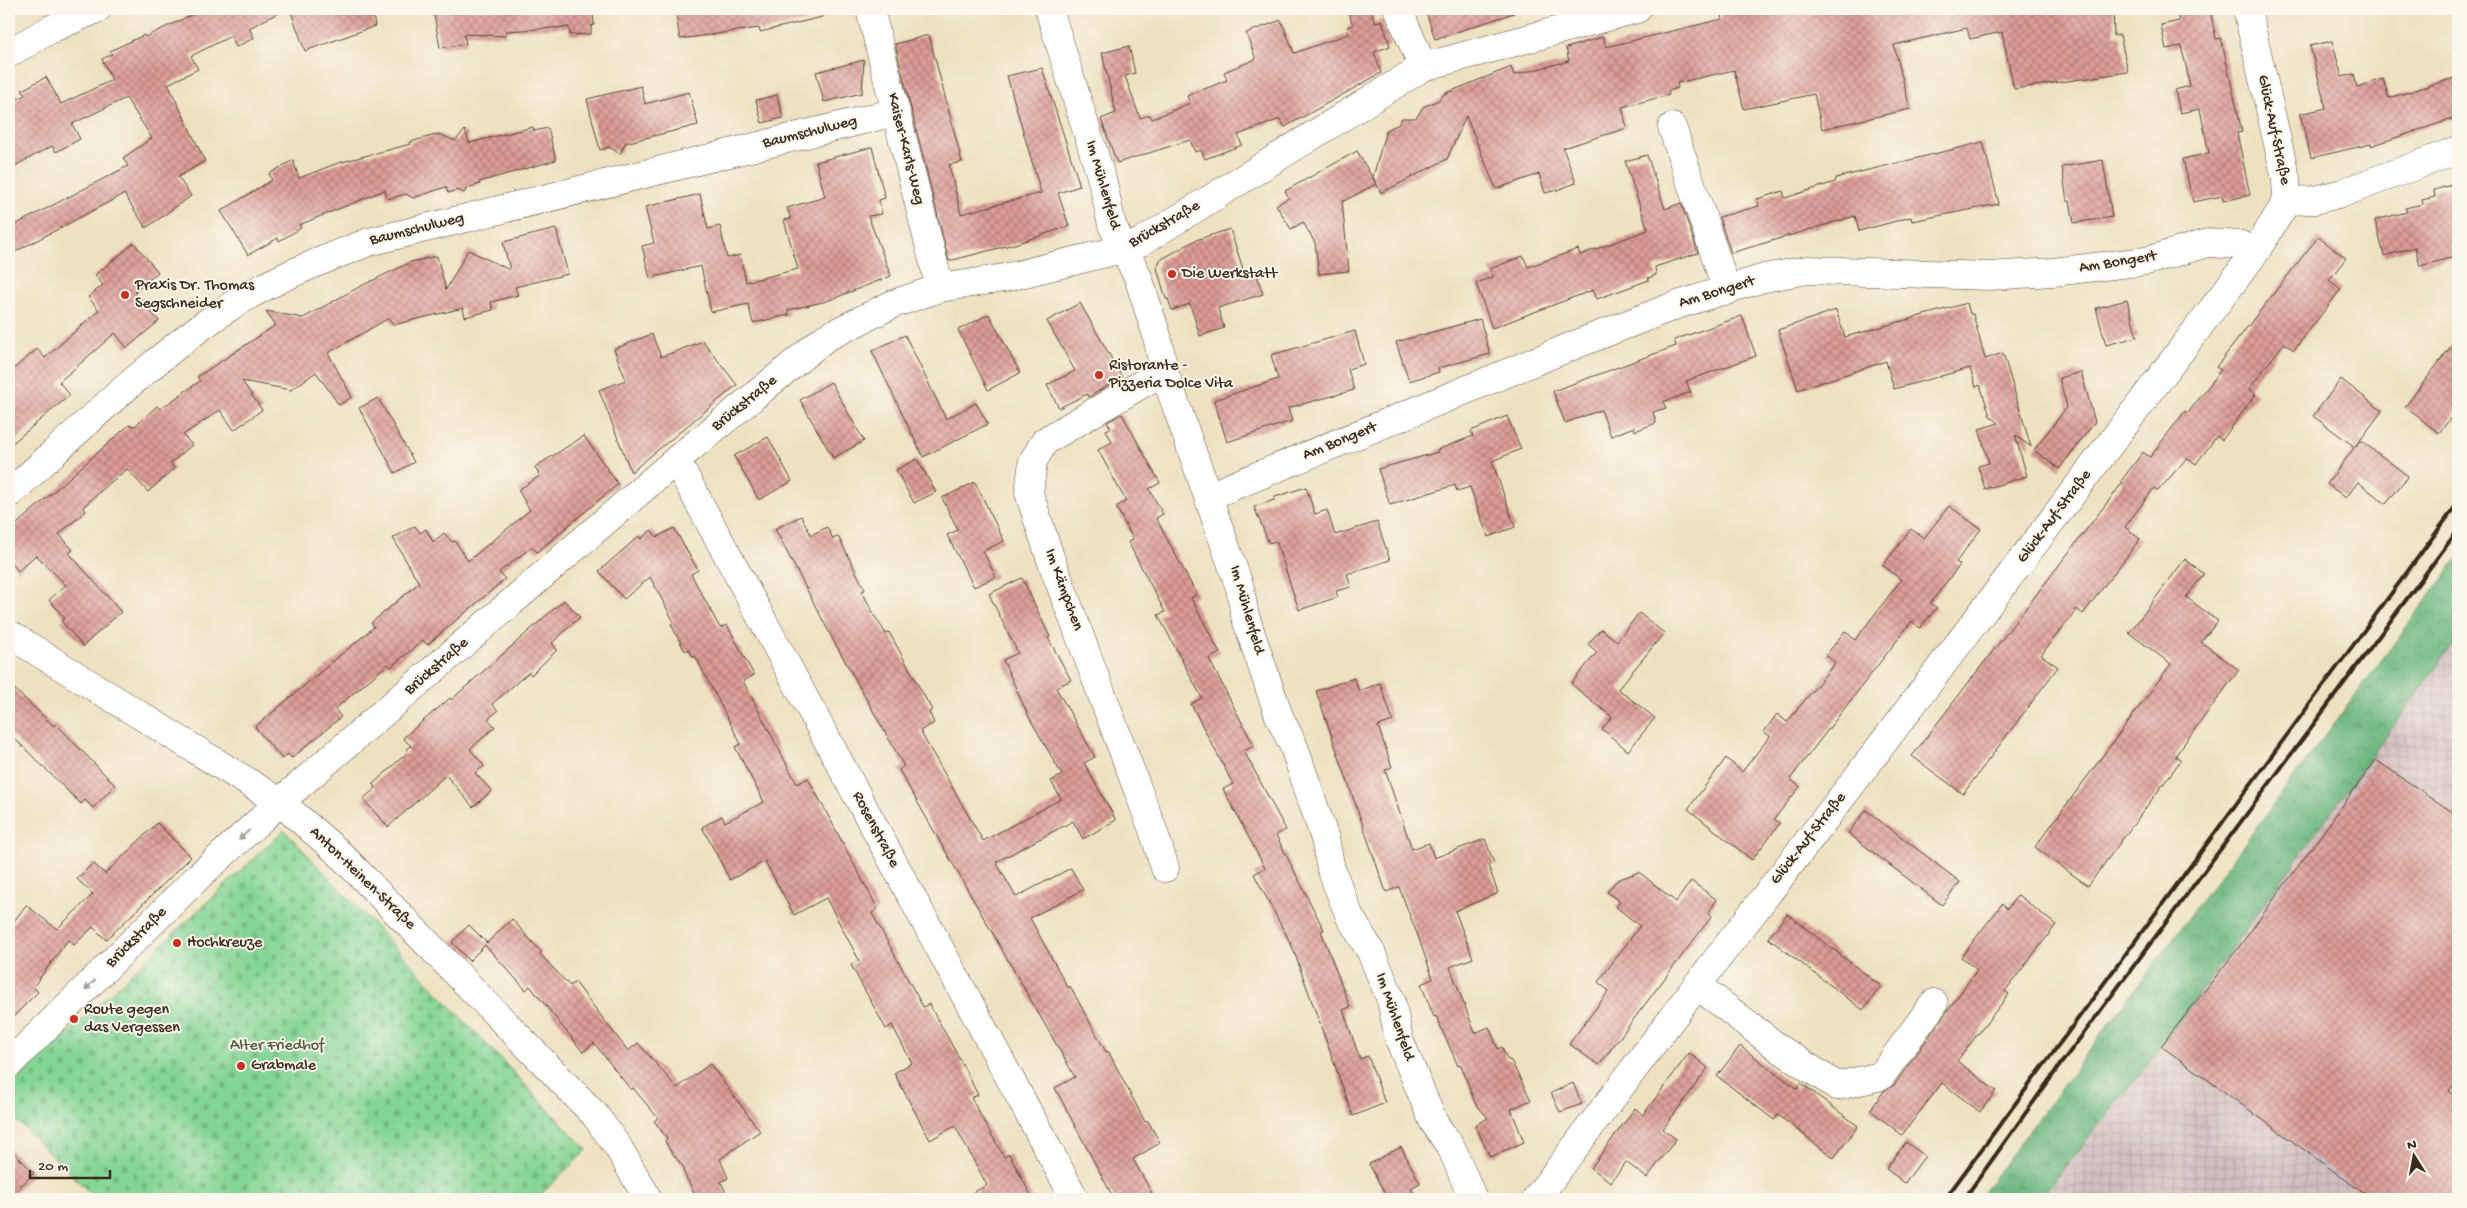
<svg xmlns="http://www.w3.org/2000/svg" width="2467" height="1208" viewBox="0 0 2467 1208" font-family="'Gochi Hand',sans-serif">
<style>
.industrial{fill:url(#industrial-grid)}
.forest{fill:url(#forest-crowns);stroke:#53704e}
.cemetery{fill:url(#cemetery-stones);stroke:#60805a}
.building{fill:url(#building-cross-hatch)}
.lines{fill:none;stroke-linecap:round;stroke-linejoin:round}
.minor-casing{stroke:#564536;stroke-width:29}
.minor{stroke:#fff;stroke-width:28}
.rail{stroke:#3b2a1e;stroke-width:4}
.oneway{fill:#a79f9a}
.poi-dot{fill:#c8321e;stroke:#fbf7ec;stroke-width:2}
.labels{text-anchor:middle;dominant-baseline:central;stroke-width:4;stroke-linejoin:round;paint-order:stroke}
.street-label{font-size:16px;fill:#3b2a1e;stroke:#fbf7ec}
.poi-label{font-size:16px;fill:#3b2a1e;stroke:#fbf7ec;text-anchor:start}
.park-label{font-size:16px;fill:#515d42;stroke:#fbf7ec}
</style>
<defs>
<pattern id="industrial-grid" width="8" height="8" patternUnits="userSpaceOnUse" patternTransform="scale(1.25)"><rect width="8" height="8" fill="#d2bfc0"/><path d="M0 4h8M4 0v8" fill="none" stroke="#b5a4a5"/></pattern>
<pattern id="forest-crowns" width="20" height="18" patternUnits="userSpaceOnUse" patternTransform="scale(1.25)"><rect width="20" height="18" fill="#6bb67e"/><path d="M2 6a3 3 0 1 1 6 0M12 15a3 3 0 1 1 6 0" fill="none" stroke="#599467"/></pattern>
<pattern id="cemetery-stones" width="16" height="16" patternUnits="userSpaceOnUse" patternTransform="scale(1.25)"><rect width="16" height="16" fill="#84d595"/><path d="M2 7V4a2 2 0 0 1 4 0v3zM10 15v-3a2 2 0 0 1 4 0v3z" fill="#73b780"/></pattern>
<pattern id="building-cross-hatch" width="8" height="8" patternUnits="userSpaceOnUse" patternTransform="scale(1.25)"><rect width="8" height="8" fill="#dd9c97"/><path d="M0 0l8 8M0 8l8-8" fill="none" stroke="#b47f7b"/></pattern>
</defs>
<rect width="100%" height="100%" fill="#fbf7ec"/>
<filter id="ink" filterUnits="userSpaceOnUse"><feTurbulence type="fractalNoise" baseFrequency=".02" numOctaves="2"/><feDisplacementMap in="SourceGraphic" scale="10" xChannelSelector="R" yChannelSelector="G"/><feConvolveMatrix kernelMatrix="1 2 1 2 8 2 1 2 1" color-interpolation-filters="sRGB"/></filter>
<filter id="wash" filterUnits="userSpaceOnUse"><feTurbulence type="fractalNoise" baseFrequency=".0096" numOctaves="4" result="noise"/><feDisplacementMap in="SourceGraphic" scale="20" xChannelSelector="R" yChannelSelector="G"/><feGaussianBlur stdDeviation="1.12" result="paint"/><feColorMatrix in="noise" values="0 0 0 0 0 0 0 0 0 0 0 0 0 0 0 0 0 1.4 0 .05"/><feComposite in="paint" operator="in"/></filter>
<g filter="url(#wash)">
<rect width="100%" height="100%" fill="#ede1c1"/>
<path class="industrial" d="M2458 637V1199H2040L2154 1056Z"/>
<path class="forest" d="M2458 558V637L2154 1056 2040 1199H1978Z"/>
<path class="cemetery" d="M284 830 587 1150 536 1199H96L9 1113V1088Z"/>
<g id="blocks">
<g class="building">
<path d="M204 9H286L249 28 254 38 236 47 231 36 191 56 198 69 168 84 205 161 178 177 191 196 146 228 124 194 9 255V228L128 166 123 158 152 138 126 98 72 124 80 139 56 152 52 146 9 169V104L25 95 22 90 46 77 61 104 112 80 102 59 112 54 110 51 144 35 145 37Z"/>
<path d="M290 9H372L375 26 305 51Z"/>
<path d="M433 9H593L594 25 591 26V34L570 35 569 27 506 31V36L464 34 466 44 440 48Z"/>
<path d="M675 9H821L822 17 760 32 759 28 680 39Z"/>
<path d="M1347 9H1371L1375 23 1382 20 1390 46 1374 52 1381 73 1285 127 1280 119 1238 135 1242 145 1205 159 1201 150 1195 152 1190 140 1117 163 1101 119 1116 113 1102 53 1129 46 1135 73 1125 76 1140 118 1150 115 1152 119 1190 103 1187 96 1227 80 1224 72 1256 59 1246 33 1281 20 1294 53 1349 34 1347 27 1353 25Z"/>
<path d="M1425 9H1514V13L1435 39Z"/>
<path d="M1720 9H2113L2114 36 2120 35 2128 72 2014 89 2002 32 1970 39 1967 28 1894 45 1910 109 1822 129 1814 94 1744 109 1734 70 1677 83 1678 88 1668 91 1669 95 1622 107 1627 128 1563 148 1576 183 1557 190 1545 193 1539 174 1496 189 1466 116 1447 159 1381 193 1373 177 1386 130 1399 124 1402 118H1416L1423 107 1439 100 1444 94 1511 67 1514 75 1569 61 1566 48 1603 37 1606 47 1722 19Z"/>
<path d="M2176 9H2210L2216 39 2221 38 2242 132 2237 133 2250 195 2223 201 2222 196 2193 202 2183 159 2209 153 2200 109 2180 113 2175 90 2190 86 2186 66 2181 46 2166 49 2161 25 2179 21Z"/>
<path d="M929 35 962 162 949 165 961 214 1041 193 1007 76 1042 68 1080 186 1058 193 1069 226 1018 243 949 261 895 44Z"/>
<path d="M2332 41 2342 77 2354 74 2357 87 2383 79 2389 98 2458 77V117L2371 146V144L2311 158 2300 114 2326 108 2310 46Z"/>
<path d="M864 60 862 93 824 102 816 72Z"/>
<path d="M641 86 645 104 689 92 698 125 625 143 620 154 609 147 600 150 587 99Z"/>
<path d="M777 95 783 118 762 123 756 100Z"/>
<path d="M533 127 534 131 548 128 556 160 479 182 480 184 467 188 464 193 458 190 448 193 446 187 413 198 406 194 387 199 385 190 299 225 301 228 279 241 278 238 248 255 221 211 272 180 269 174 293 160 299 178 338 163 411 144 410 142 439 134 455 141 465 130 469 143Z"/>
<path d="M1983 142 1999 204 1912 221 1911 217 1859 231 1855 216 1731 253 1719 217 1759 206 1757 199 1783 191 1785 198 1835 182 1836 178Z"/>
<path d="M872 147 885 198 879 200 882 214 868 216 891 276 827 301 788 310 789 315 753 323 748 304 711 312 701 266 650 278 642 246 654 243 645 207 700 194 708 229 720 226 727 258 740 255 746 282 798 269 784 220 791 219 787 208 825 197 816 162Z"/>
<path d="M1357 151 1376 184 1342 202 1349 271 1319 274 1315 243 1303 222 1291 229 1276 205 1289 198 1285 191Z"/>
<path d="M1647 155 1665 209 1681 203 1698 253 1655 267 1656 275 1648 278 1649 280 1597 299 1593 290 1492 328 1476 283 1493 277 1490 269 1523 256 1528 267 1578 249 1580 255 1648 230 1625 161Z"/>
<path d="M2103 160 2112 217 2074 223 2070 201H2067L2062 167Z"/>
<path d="M2458 183V256L2420 266 2415 247 2384 256 2375 220 2407 212 2405 208 2423 204 2422 200 2435 197 2434 190Z"/>
<path d="M556 229 568 274 515 287 518 295 491 302 493 310 465 317 463 308 393 325 389 318 328 353 352 397 339 405 316 372 291 390 242 381 262 410 234 430 220 410 183 435 192 445 171 463 174 469 148 492 127 469 111 482 83 507 86 511 59 534 73 550 69 553 121 612 83 646 61 621 65 618 49 600 66 585 36 555 18 571 9 560V531L129 425 135 426 157 406 160 409 200 381 197 377 276 325 266 311 303 318 359 287 411 262 437 256 446 290 468 250 510 270 503 242Z"/>
<path d="M1230 229 1245 275 1256 272 1263 294 1218 308 1224 328 1200 336 1190 304 1172 310 1168 299H1166L1157 268 1160 260 1196 240Z"/>
<path d="M2318 237 2346 258 2329 280 2341 289 2294 350 2284 343 2249 389 2256 394 2222 440 2217 436 2196 464 2187 458 2158 491 2154 488 2125 527 2140 539 2083 614 2077 609 2041 655 2058 667 1963 794 1912 756 2123 482 2121 481 2143 452 2150 457 2185 411 2188 413 2221 370 2216 367Z"/>
<path d="M134 243 158 272 135 292 159 321 127 348 115 333 59 382 70 395 9 446V373L37 349 45 358 99 310 88 297 103 285 95 275Z"/>
<path d="M2127 300 2137 337 2106 345 2096 308Z"/>
<path d="M1080 303 1122 377 1089 397 1087 394 1059 408 1047 385 1075 371 1047 321Z"/>
<path d="M1967 303 1970 314H1973L1985 359 2003 353 2031 447 2015 435 2027 476 1985 489 1978 466 1989 463 1979 429 1999 423 1990 416 1980 385 1976 387 1970 368 1894 389 1886 361 1798 390 1778 330 1836 310 1845 337Z"/>
<path d="M989 314 1020 373 988 390 958 330Z"/>
<path d="M1742 316 1756 356 1686 381 1691 392 1663 402 1666 408 1653 412 1656 423 1635 431 1634 427 1611 436 1601 410 1565 423 1553 391 1676 346 1674 340Z"/>
<path d="M1480 319 1490 354 1438 368 1439 372 1409 381 1396 342Z"/>
<path d="M1355 331 1364 364 1348 369 1354 390 1288 408 1292 421 1227 442 1214 400 1278 379 1271 355Z"/>
<path d="M652 334 661 357 703 341 737 385 631 472 599 390 626 380 614 349Z"/>
<path d="M905 335 946 419 976 403 988 424 923 457 872 351Z"/>
<path d="M2458 337V409L2439 433 2405 407Z"/>
<path d="M2081 372 2095 422 2059 469 2034 450 2067 407 2059 378Z"/>
<path d="M2341 379 2382 411 2355 447 2313 416Z"/>
<path d="M831 382 864 441 833 458 800 400Z"/>
<path d="M378 398 414 462 395 473 359 408Z"/>
<path d="M1122 414 1160 483 1149 489 1163 514 1156 518 1197 595 1191 598 1220 653 1209 659 1254 746 1244 751 1286 830 1276 835 1324 930 1321 931 1350 1007 1343 1010 1360 1059 1368 1056 1385 1103 1353 1116 1292 946 1254 874 1265 868 1223 789 1233 784 1191 704 1202 698 1158 615 1165 612 1128 542 1133 539 1116 507 1126 501 1098 450 1112 442 1106 430 1111 428 1107 422Z"/>
<path d="M1507 416 1521 449 1492 461 1515 527 1488 537 1470 487 1457 491 1455 485 1390 505 1378 469 1438 452 1437 450 1473 436 1471 431Z"/>
<path d="M584 436 618 484 537 552 532 547 499 572 505 579 427 645 423 640 391 667 388 664 335 709 341 717 292 758 288 754 282 759 255 727 374 627 371 623 419 583 393 538 415 526 420 533 426 529 433 542 444 533 452 542 455 541 468 561 530 510 518 490 540 476 535 467Z"/>
<path d="M768 437 792 481 759 500 734 456Z"/>
<path d="M2360 440 2408 476 2386 504 2358 482 2346 498 2327 484Z"/>
<path d="M917 459 936 492 914 503 896 470Z"/>
<path d="M975 482 1004 541 983 551 996 577 974 587 947 535 958 530 942 498Z"/>
<path d="M1306 487 1315 514 1327 510 1335 535 1377 522 1390 560 1347 574 1351 587 1336 591 1338 597 1299 610 1276 541 1269 543 1254 507 1274 500 1275 497Z"/>
<path d="M1949 506 1981 529 1956 562 1960 565 1930 603 1937 608 1920 628 1912 621 1790 779 1800 787 1774 819 1780 823 1752 860 1688 809 1726 758 1742 772 1770 736 1764 732 1777 714 1787 722 1835 663 1826 655 1845 631 1855 640 1901 580 1883 565 1911 529 1924 538Z"/>
<path d="M801 516 811 535 827 527 833 539 838 536 865 590 862 591 874 615 886 634 889 632 932 710 929 712 934 723 920 731 983 841 1061 799 1051 781 1062 775 1029 717 1003 660 1018 653 989 594 1022 578 1050 637 1048 638 1071 680 1056 688 1095 757 1084 763 1116 820 1083 839 1073 821 996 862 1016 897 1071 868 1083 890 1030 918 1068 988 1070 986 1106 1052 1108 1051 1145 1122 1148 1121 1160 1143 1133 1159 1155 1199H1114L1055 1088 1075 1077 899 770 904 766 831 636 775 529Z"/>
<path d="M674 528 698 570 691 574 720 628 727 625 754 675 743 681 797 784 808 778 878 909 872 913 923 1007 929 1004 958 1056 978 1095 971 1098 1004 1157 1009 1154 1033 1199H961L987 1185 955 1126 930 1140 894 1073 912 1063 892 1025 886 1029 851 965 859 960 826 898 794 915 765 861 730 880 702 827 722 816 725 822 764 802 735 747 741 744 695 656 693 657 688 649 685 651 677 636 671 624 674 622 650 577 624 599 599 571 639 536 641 539 651 530 657 537Z"/>
<path d="M2185 559 2204 574 2186 597 2218 621 2201 642 2239 670 2175 756 2181 760 2088 886 2035 847 2171 664 2129 633Z"/>
<path d="M564 600 580 617 552 643 557 650 531 675 529 672 492 704 498 711 488 719 495 727 470 749 484 766 475 773 492 791 473 807 446 775 388 827 363 799 376 788 373 784 408 752 406 750 411 746 403 738 450 698 451 700Z"/>
<path d="M1639 613 1664 633 1618 689 1655 718 1628 751 1602 729 1612 717 1571 684 1597 652 1588 644 1601 629 1617 641Z"/>
<path d="M1354 678 1359 691 1380 683 1393 721 1378 726 1392 767 1385 770 1412 849 1429 843 1434 858 1485 839 1494 863 1488 865 1498 893 1455 911 1473 958 1450 967 1475 1033 1489 1027 1498 1049 1502 1047 1507 1059 1511 1061 1531 1100 1511 1109 1524 1142 1490 1157 1475 1125 1488 1118 1475 1103 1461 1065 1458 1066 1436 1016 1434 1017 1421 984 1433 979 1419 939 1399 887 1386 892 1316 691Z"/>
<path d="M9 684 54 726 56 724 115 785 93 808 85 800 81 804 9 733Z"/>
<path d="M2376 760 2458 816V1078L2449 1091 2458 1098V1199H2372L2161 1046 2236 951Z"/>
<path d="M1866 810 1960 882 1942 905 1848 833Z"/>
<path d="M157 823 191 857 106 940 93 927 74 945 68 940 33 987 38 992 9 1021V928L26 905 57 929 93 894 77 879 93 863 105 874Z"/>
<path d="M1639 872 1676 902 1691 881 1717 900 1708 913 1712 916 1599 1065 1569 1044 1609 991 1598 982 1640 926 1616 907 1620 902 1607 892 1617 880Z"/>
<path d="M2018 895 2056 925 2005 991 2009 994 1957 1061 1996 1091 1980 1112 1942 1083 1902 1135 1870 1110 1884 1091 1894 1085 1977 970 1961 957 2002 904 2007 909Z"/>
<path d="M1787 914 1881 986 1863 1010 1768 938Z"/>
<path d="M512 919 541 952 540 954 570 986 575 982 628 1051 638 1043 677 1088 710 1064 760 1131 720 1159 728 1178 721 1182 729 1199H697L683 1171 685 1169 670 1150 665 1141 667 1138 654 1121 658 1118 633 1088 631 1090 594 1043 583 1052 530 986 526 990 485 945 469 961 452 942 469 925 487 943Z"/>
<path d="M1740 1046 1797 1089 1801 1083 1858 1126 1834 1158 1778 1115 1774 1120 1717 1076Z"/>
<path d="M1689 1053 1708 1068 1663 1129 1676 1139 1647 1178 1626 1162 1611 1182 1591 1168 1635 1108 1643 1115Z"/>
<path d="M1573 1083 1582 1104 1560 1112 1551 1093Z"/>
<path d="M1906 1142 1925 1156 1905 1183 1886 1169Z"/>
<path d="M1401 1147 1420 1183 1411 1188 1417 1199H1388L1369 1164Z"/>
<path d="M9 1148 34 1173 9 1198Z"/>
</g>
</g>
</g>
<g filter="url(#ink)">
<use href="#blocks" fill-opacity="0" stroke="#564536" stroke-width="1"/>
<g class="lines">
<defs>
<g id="minor">
<path d="M870 9 940 288"/>
<path d="M1049 9 1103 183 1112 225 1138 277 1157 336 1164 371 1240 588 1245 616 1279 716 1294 747 1325 839 1331 869 1350 917 1371 952 1391 1000 1399 1039 1433 1121 1452 1149 1473 1199"/>
<path d="M1398 9 1423 67"/>
<path d="M9 53 51 29 97 9"/>
<path d="M1672 127 1727 291"/>
<path d="M2287 201 2315 200 2342 193 2458 150"/>
<path d="M1164 371 1045 441 1033 461 1029 493 1051 560 1153 830 1165 868"/>
<path d="M676 460 1075 1199"/>
<path d="M9 494C77 432 143 367 219 314 265 282 317 262 369 242L896 112"/>
<path d="M1209 496 1577 344 1674 306 1764 278 1807 270 1989 276 2053 272 2146 261 2208 243 2241 245 2254 254"/>
<path d="M9 634 280 802 339 853 595 1115 618 1147 648 1199"/>
<path d="M1697 985 1780 1049 1837 1086 1881 1076 1934 1003"/>
<path d="M9 1064 200 875 280 802 676 460 825 338 893 304 940 288 1004 278 1123 249 1141 242 1423 67 1637 9"/>
<path d="M1536 1199 1697 985 1855 780 2254 254 2287 201 2286 179 2247 9"/>
</g>
</defs>
<use href="#minor" class="minor-casing"/>
<use href="#minor" class="minor"/>
<g class="rail">
<path d="M1945 1199 2458 503"/>
<path d="M1964 1199 2060 1065 2458 530"/>
</g>
</g>
<defs><path id="oneway-solid" d="M-6-.8H1V-3.2L6.5 0L1 3.2V.8H-6Z" transform="scale(1.25)"/></defs>
<g class="oneway">
<use href="#oneway-solid" transform="translate(244 835) rotate(138)"/>
<use href="#oneway-solid" transform="translate(90 985) rotate(135)"/>
</g>
</g>
<g class="poi-dot">
<circle cx="1172" cy="274" r="5"/>
<circle cx="125" cy="295" r="5"/>
<circle cx="1099" cy="375" r="5"/>
<circle cx="177" cy="943" r="5"/>
<circle cx="74" cy="1019" r="5"/>
<circle cx="241" cy="1066" r="5"/>
</g>
<g class="labels">
<g class="street-label">
<text transform="translate(2273 130) rotate(78)">Glück-Auf-Straße</text>
<text transform="translate(810 133) rotate(-14)">Baumschulweg</text>
<text transform="translate(905 149) rotate(76)">Kaiser-Karls-Weg</text>
<text transform="translate(1102 185) rotate(74)">Im Mühlenfeld</text>
<text transform="translate(1165 225) rotate(-30)">Brückstraße</text>
<text transform="translate(417 230) rotate(-14)">Baumschulweg</text>
<text transform="translate(2118 263) rotate(-9)">Am Bongert</text>
<text transform="translate(1717 293) rotate(-17)">Am Bongert</text>
<text transform="translate(745 404) rotate(-39)">Brückstraße</text>
<text transform="translate(1340 442) rotate(-22)">Am Bongert</text>
<text transform="translate(2055 517) rotate(-53)">Glück-Auf-Straße</text>
<text transform="translate(1063 590) rotate(70)">Im Kämpchen</text>
<text transform="translate(1246 610) rotate(74)">Im Mühlenfeld</text>
<text transform="translate(437 667) rotate(-41)">Brückstraße</text>
<text transform="translate(875 830) rotate(62)">Rosenstraße</text>
<text transform="translate(1809 839) rotate(-52)">Glück-Auf-Straße</text>
<text transform="translate(362 879) rotate(44)">Anton-Heinen-Straße</text>
<text transform="translate(137 938) rotate(-45)">Brückstraße</text>
<text transform="translate(1394 1017) rotate(71)">Im Mühlenfeld</text>
</g>
<g class="poi-label">
<text x="1182" y="274">Die Werkstatt</text>
<text x="135" y="286">Praxis Dr. Thomas<tspan x="135" dy="18">Segschneider</tspan></text>
<text x="1109" y="366">Ristorante -<tspan x="1109" dy="18">Pizzeria Dolce Vita</tspan></text>
<text x="187" y="943">Hochkreuze</text>
<text x="84" y="1010">Route gegen<tspan x="84" dy="18">das Vergessen</tspan></text>
<text x="251" y="1066">Grabmale</text>
</g>
<g class="park-label">
<text x="277" y="1046">Alter Friedhof</text>
</g>
</g>
<rect width="2467" height="1208" fill="none" stroke="#fbf7ec" stroke-width="30"/>
<g transform="translate(2414 1156) rotate(349)" stroke="#fbf7ec" stroke-width="4" paint-order="stroke">
<path d="M0-4L9 19L0 12L-9 19Z" fill="#3b2a1e"/>
<text y="-8" font-size="14" font-weight="bold" text-anchor="middle" fill="#3b2a1e">N</text>
</g>
<path d="M30 1170v8h80v-8" fill="none" stroke="#3b2a1e" stroke-width="2.5"/>
<text x="38" y="1170" font-size="15" fill="#3b2a1e" stroke="#fbf7ec" stroke-width="4" paint-order="stroke">20 m</text>
</svg>
